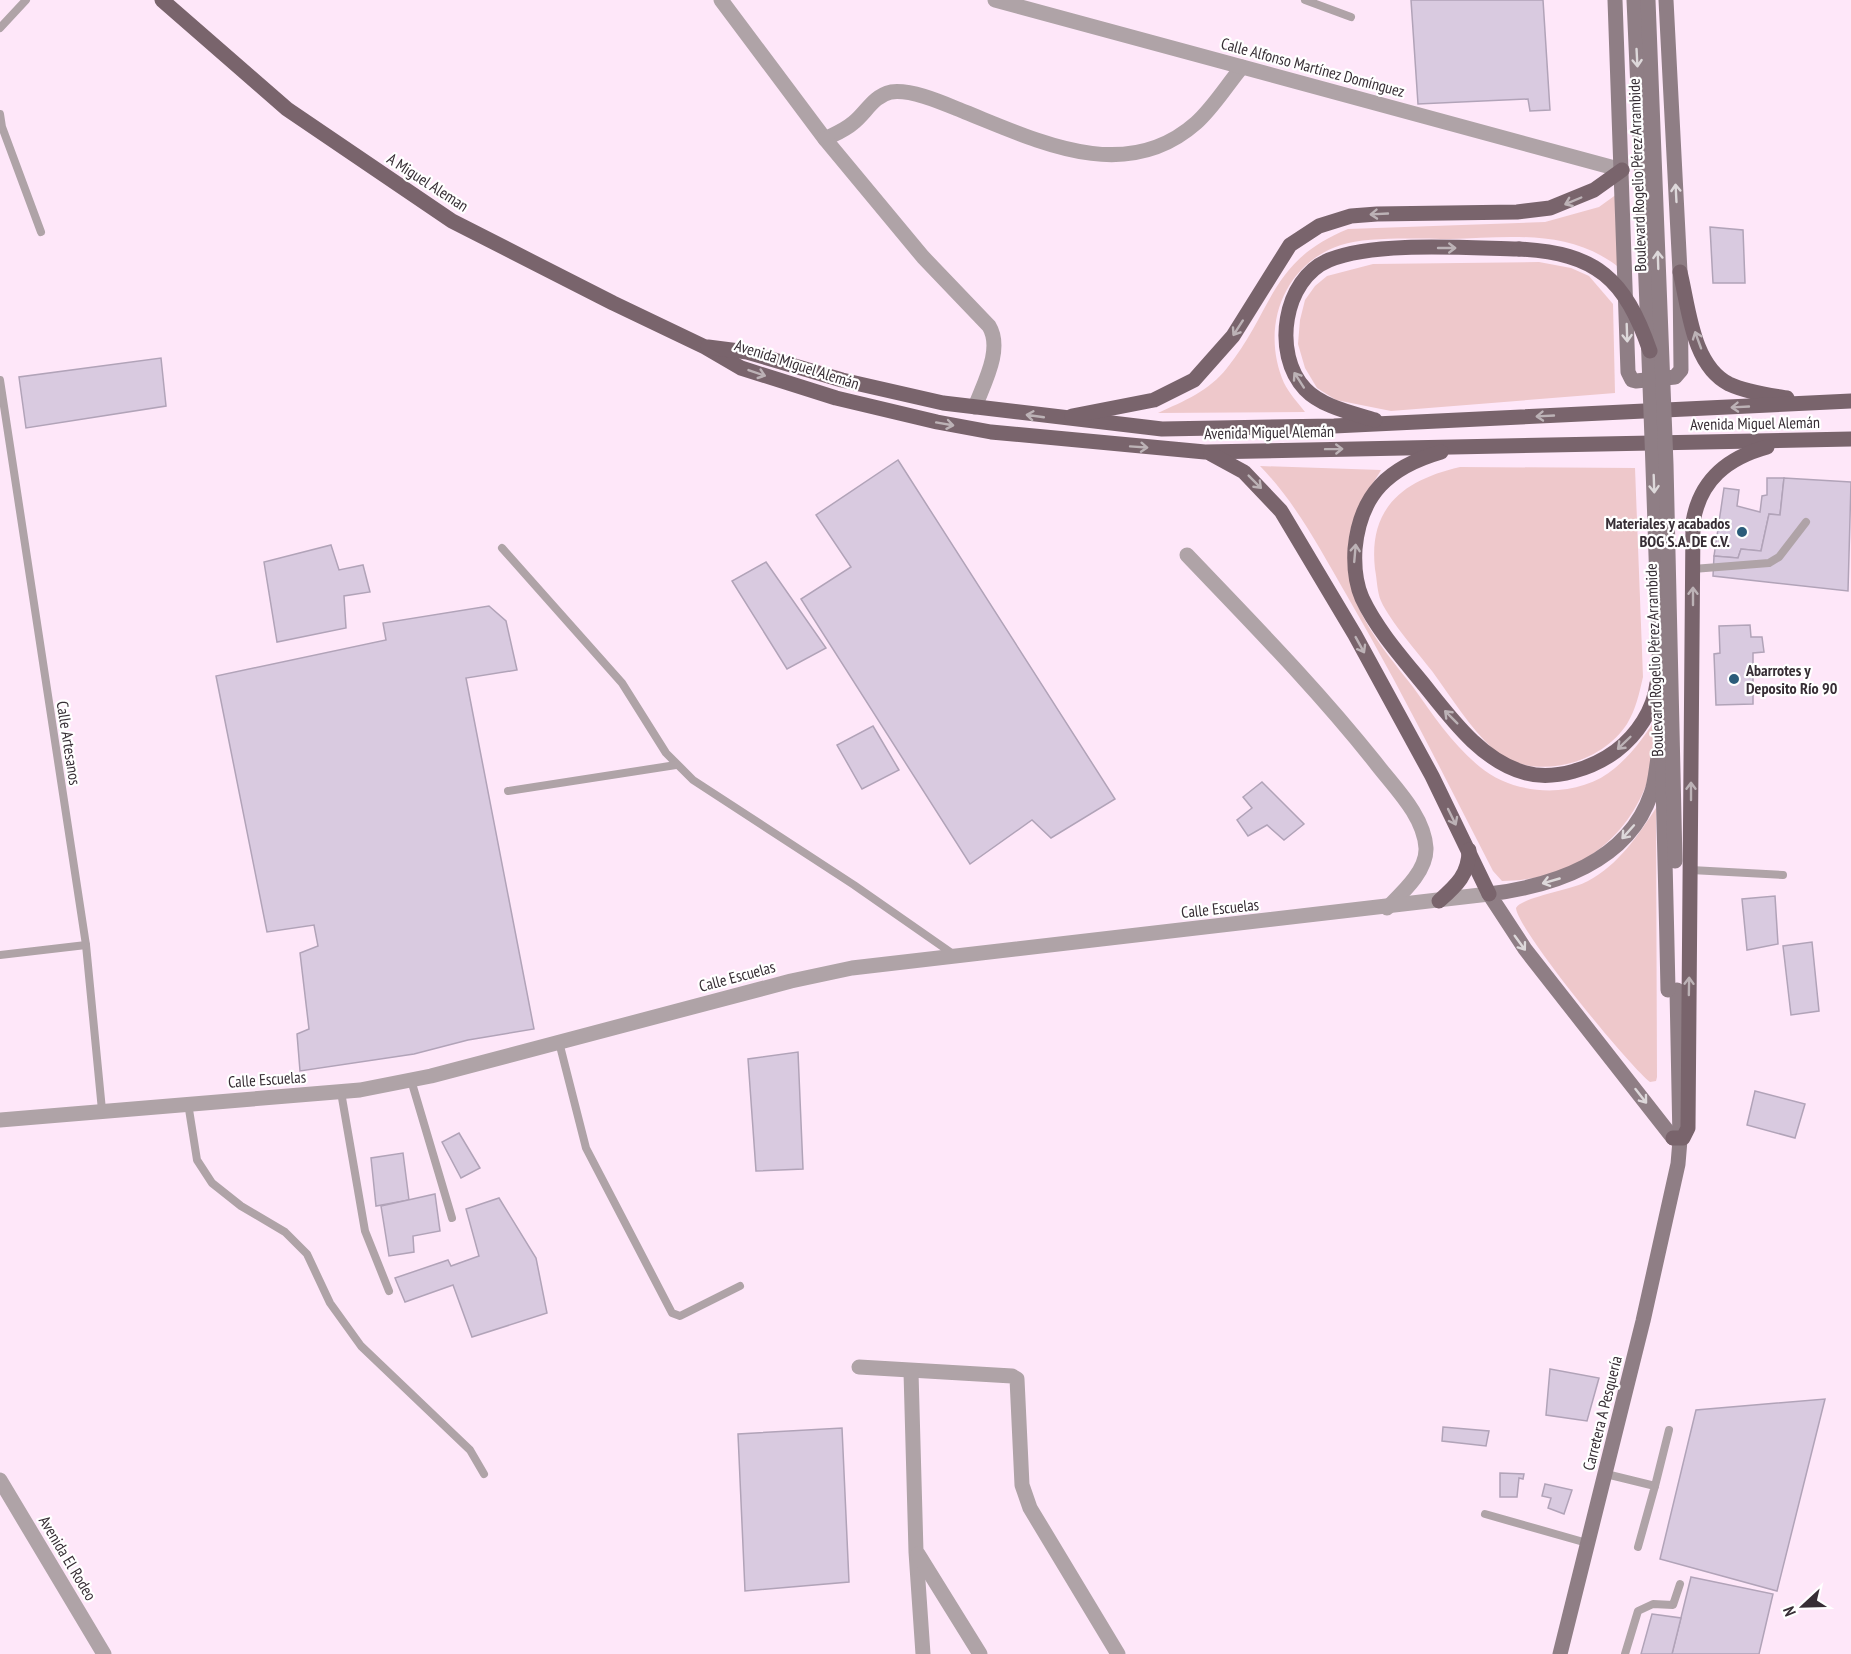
<svg xmlns="http://www.w3.org/2000/svg" width="1851" height="1654" viewBox="0 0 1851 1654" font-family="'PT Sans Narrow',sans-serif">
<style>
.green{fill:#eec8cb}
.building{fill:#d9cae0;stroke:#b1a3b8;stroke-width:1.5}
.lines{fill:none;stroke-linecap:round;stroke-linejoin:round}
.service{stroke:#afa3a7;stroke-width:8}
.minor{stroke:#afa3a7;stroke-width:15}
.secondary{stroke:#8f7e85;stroke-width:15}
.primary{stroke:#79646c;stroke-width:15}
.secondary-bridge{stroke:#8f7e85;stroke-width:15}
.primary-bridge{stroke:#79646c;stroke-width:15}
.oneway{stroke:#ddd8da}
.oneway2{stroke:#bcb2b6}
.poi-dot{fill:#2b5c7a;stroke:#fff;stroke-width:2}
.labels{text-anchor:middle;dominant-baseline:central;stroke-width:4.5;stroke-linejoin:round;paint-order:stroke}
.street-label{font-size:16px;fill:#372e35;stroke:#fff}
.poi-label{font-size:16px;font-weight:bold;fill:#372e35;stroke:#fff;text-anchor:end}
</style>
<rect width="100%" height="100%" fill="#fee7f9"/>
<g class="green">
<path d="M1617 194V266C1569 229 1509 237 1450 239 1421 239 1368 236 1341 245 1283 264 1260 328 1284 383 1289 393 1298 403 1305 412L1158 413C1184 401 1209 391 1227 368 1274 310 1269 261 1348 229L1545 222 1599 207Z"/>
<path d="M1539 262 1571 268 1589 276 1613 304 1615 393 1391 411 1336 400 1317 388 1305 368 1298 344 1300 320 1305 300 1315 286 1327 276 1373 264Z"/>
<path d="M1260 466 1381 470C1377 478 1370 486 1367 493 1363 504 1350 579 1352 587 1361 625 1390 657 1413 687 1433 715 1453 745 1480 767 1516 797 1579 799 1615 768 1633 753 1645 735 1658 716 1659 810 1598 880 1502 881L1493 871C1445 778 1399 685 1346 594 1320 549 1296 503 1260 466Z"/>
<path d="M1460 467 1635 468 1643 677C1639 694 1636 709 1627 724 1601 764 1534 783 1494 750 1470 728 1451 697 1432 671 1418 653 1390 621 1381 601 1377 592 1377 579 1375 569 1368 507 1404 480 1460 467Z"/>
<path d="M1656 808 1657 1077 1656 1081 1650 1082C1628 1065 1517 929 1516 908 1522 897 1572 890 1588 881 1619 864 1637 837 1656 808Z"/>
</g>
<g class="building">
<path d="M1411 0H1543L1550 110 1530 111 1528 99 1418 104Z"/>
<path d="M1710 227 1743 230 1745 283H1713Z"/>
<path d="M161 358 166 406 26 428 19 377Z"/>
<path d="M898 460 1115 799 1051 838 1032 820 970 864 801 599 851 567 816 515Z"/>
<path d="M1767 478H1784L1780 515 1769 514 1761 551 1741 549 1738 558 1714 556 1724 488 1739 490 1737 506 1760 512 1762 496 1767 495Z"/>
<path d="M1784 478 1851 482 1848 591 1713 576 1714 556 1738 558 1741 549 1761 551 1769 514 1780 515Z"/>
<path d="M331 545 339 570 363 565 370 592 344 596 346 628 277 642 264 562Z"/>
<path d="M766 562 826 648 787 669 732 581Z"/>
<path d="M489 606 506 621 517 670 466 678 534 1029 468 1040 414 1054 300 1071 297 1034 309 1029 300 953 318 946 314 925 267 932 216 676 386 640 383 623Z"/>
<path d="M1750 625 1751 637H1762L1764 652 1753 653V704L1716 705 1714 654 1720 653 1719 626Z"/>
<path d="M873 726 899 770 862 789 837 745Z"/>
<path d="M1262 782 1304 824 1284 840 1267 825 1248 836 1237 820 1252 808 1243 797Z"/>
<path d="M1775 896 1778 944 1747 950 1742 899Z"/>
<path d="M1812 942 1819 1011 1791 1015 1783 946Z"/>
<path d="M798 1052 803 1169 756 1171 748 1059Z"/>
<path d="M1755 1091 1805 1104 1795 1138 1747 1125Z"/>
<path d="M459 1133 480 1168 461 1178 442 1142Z"/>
<path d="M403 1153 409 1200 376 1206 371 1158Z"/>
<path d="M435 1194 440 1231 413 1236 414 1252 389 1256 381 1206Z"/>
<path d="M499 1198 536 1258 547 1313 472 1337 453 1285 405 1302 395 1278 448 1260 451 1266 479 1256 466 1209Z"/>
<path d="M1550 1369 1599 1378 1587 1421 1546 1415Z"/>
<path d="M1825 1399 1777 1591 1660 1559 1696 1410Z"/>
<path d="M1443 1427 1489 1431 1486 1446 1442 1441Z"/>
<path d="M842 1428 849 1582 745 1591 738 1434Z"/>
<path d="M1500 1473 1524 1474 1523 1479 1519 1478 1517 1497H1500Z"/>
<path d="M1545 1484 1572 1490 1564 1514 1548 1508 1551 1498 1542 1496Z"/>
<path d="M1691 1577 1773 1594 1759 1654H1672Z"/>
<path d="M1652 1614 1681 1618 1672 1654H1641Z"/>
</g>
<g class="lines">
<g class="service">
<path d="M1305 0 1351 17"/>
<path d="M0 28 26 0"/>
<path d="M0 114 2 127 41 232"/>
<path d="M0 380 86 945 102 1110"/>
<path d="M502 548 622 683 666 753 693 780 854 885 953 954"/>
<path d="M1693 569 1769 563 1779 557 1806 522"/>
<path d="M508 791 676 765"/>
<path d="M1691 870 1783 875"/>
<path d="M0 955 86 945"/>
<path d="M559 1042 586 1148 672 1313 680 1316 740 1286"/>
<path d="M411 1080 452 1218"/>
<path d="M341 1092 365 1231 389 1291"/>
<path d="M188 1103 197 1160 212 1183 241 1206 285 1232 307 1254 330 1303 361 1346 470 1450 484 1474"/>
<path d="M1606 1474 1655 1486 1638 1547"/>
<path d="M1655 1486 1669 1430"/>
<path d="M1485 1514 1587 1543"/>
<path d="M1625 1654 1638 1611 1653 1604 1673 1605 1680 1584"/>
</g>
<g class="minor">
<path d="M721 0 825 139C835 134 845 130 853 123 866 113 873 96 891 92 913 89 945 104 965 112 1040 142 1126 185 1196 123 1213 108 1227 85 1242 67"/>
<path d="M995 0 1622 170"/>
<path d="M825 139 923 257 989 326C1003 349 984 383 975 407"/>
<path d="M1187 555C1252 623 1317 689 1375 762 1394 787 1424 815 1426 848 1427 871 1402 893 1387 908"/>
<path d="M0 1120 360 1090 431 1076 791 981 852 968 1489 894"/>
<path d="M859 1367 1012 1376 1017 1379 1022 1485 1030 1508 1118 1654"/>
<path d="M911 1372 916 1552 923 1654"/>
<path d="M0 1480 104 1654"/>
<path d="M918 1554 980 1654"/>
</g>
<g class="secondary">
<path d="M1615 0 1628 372 1632 380 1636 381 1675 377 1681 370 1680 272 1666 0"/>
<path d="M1659 753C1656 766 1656 781 1651 794 1628 862 1553 886 1489 894L1525 949 1673 1138"/>
<path d="M1560 1654 1643 1321 1678 1164 1680 1140 1677 990"/>
</g>
<g class="primary">
<path d="M162 0 287 109 452 221 613 303 705 347 741 368 836 398 937 422 991 432 1205 452 1851 439"/>
<path d="M1680 272C1689 308 1692 365 1729 384 1746 392 1769 395 1787 398"/>
<path d="M708 347 747 352 842 380 943 403 1162 429 1334 426 1851 401"/>
<path d="M1072 416 1154 400 1194 380 1233 336 1290 245 1319 226 1351 216 1377 214 1517 212 1550 208 1594 190 1622 170"/>
<path d="M1375 420C1353 413 1322 407 1305 389 1272 354 1283 279 1329 260 1376 241 1467 248 1519 249"/>
<path d="M1441 452C1389 467 1360 494 1355 549 1354 566 1355 582 1362 598 1377 630 1403 659 1425 686 1452 720 1483 762 1526 773 1555 781 1593 768 1616 751 1637 735 1654 710 1657 683"/>
<path d="M1211 454 1244 472 1281 511 1355 635 1432 776 1489 894"/>
<path d="M1439 901C1457 885 1469 874 1469 850"/>
<path d="M1673 1138H1683L1688 1128 1693 522C1700 480 1727 458 1767 447"/>
</g>
<g class="secondary-bridge">
<path d="M1634 0C1649 330 1661 660 1668 990"/>
<path d="M1648 0 1666 464 1675 861"/>
</g>
<path class="primary-bridge" d="M1519 249C1597 253 1625 279 1650 351"/>
</g>
<defs><path id="oneway-shaft" d="M-6 0H5M1.5-3L5.5 0L1.5 3" fill="none" stroke-width="1.6" stroke-linecap="round" stroke-linejoin="round" transform="scale(1.5)"/></defs>
<g class="oneway">
<use href="#oneway-shaft" transform="translate(1637 58) rotate(87)"/>
<use href="#oneway-shaft" transform="translate(1676 193) rotate(-93)"/>
<use href="#oneway-shaft" transform="translate(1658 260) rotate(-92)"/>
<use href="#oneway-shaft" transform="translate(1627 333) rotate(88)"/>
<use href="#oneway-shaft" transform="translate(1654 484) rotate(88)"/>
<use href="#oneway-shaft" transform="translate(1628 832) rotate(132)"/>
<use href="#oneway-shaft" transform="translate(1551 881) rotate(164)"/>
<use href="#oneway-shaft" transform="translate(1520 943) rotate(54)"/>
<use href="#oneway-shaft" transform="translate(1641 1096) rotate(52)"/>
</g>
<g class="oneway2">
<use href="#oneway-shaft" transform="translate(1573 201) rotate(157)"/>
<use href="#oneway-shaft" transform="translate(1379 214) rotate(177)"/>
<use href="#oneway-shaft" transform="translate(1447 248)"/>
<use href="#oneway-shaft" transform="translate(1238 328) rotate(123)"/>
<use href="#oneway-shaft" transform="translate(1698 340) rotate(-110)"/>
<use href="#oneway-shaft" transform="translate(757 373) rotate(19)"/>
<use href="#oneway-shaft" transform="translate(1299 380) rotate(-123)"/>
<use href="#oneway-shaft" transform="translate(1740 407) rotate(177)"/>
<use href="#oneway-shaft" transform="translate(1035 416) rotate(-172)"/>
<use href="#oneway-shaft" transform="translate(1545 416) rotate(177)"/>
<use href="#oneway-shaft" transform="translate(945 424) rotate(10)"/>
<use href="#oneway-shaft" transform="translate(1139 447) rotate(4)"/>
<use href="#oneway-shaft" transform="translate(1334 449) rotate(-1)"/>
<use href="#oneway-shaft" transform="translate(1255 482) rotate(45)"/>
<use href="#oneway-shaft" transform="translate(1355 553) rotate(-85)"/>
<use href="#oneway-shaft" transform="translate(1693 596) rotate(-90)"/>
<use href="#oneway-shaft" transform="translate(1360 645) rotate(61)"/>
<use href="#oneway-shaft" transform="translate(1451 717) rotate(-135)"/>
<use href="#oneway-shaft" transform="translate(1624 743) rotate(136)"/>
<use href="#oneway-shaft" transform="translate(1691 791) rotate(-90)"/>
<use href="#oneway-shaft" transform="translate(1452 817) rotate(64)"/>
<use href="#oneway-shaft" transform="translate(1689 986) rotate(-89)"/>
</g>
<g class="poi-dot">
<circle cx="1742" cy="532" r="6"/>
<circle cx="1734" cy="679" r="6"/>
</g>
<g class="labels">
<g class="street-label">
<text transform="translate(1313 67) rotate(15)">Calle Alfonso Martínez Domínguez</text>
<text transform="translate(1637 175) rotate(-92)">Boulevard Rogelio Pérez Arrambide</text>
<text transform="translate(428 182) rotate(33)">A Miguel Aleman</text>
<text transform="translate(797 364) rotate(18)">Avenida Miguel Alemán</text>
<text transform="translate(1755 423) rotate(-1)">Avenida Miguel Alemán</text>
<text transform="translate(1269 432) rotate(-1)">Avenida Miguel Alemán</text>
<text transform="translate(1654 660) rotate(-92)">Boulevard Rogelio Pérez Arrambide</text>
<text transform="translate(69 743) rotate(81)">Calle Artesanos</text>
<text transform="translate(1220 908) rotate(-6)">Calle Escuelas</text>
<text transform="translate(737 976) rotate(-15)">Calle Escuelas</text>
<text transform="translate(267 1079) rotate(-4)">Calle Escuelas</text>
<text transform="translate(1602 1413) rotate(-76)">Carretera A Pesquería</text>
<text transform="translate(68 1558) rotate(59)">Avenida El Rodeo</text>
</g>
<g class="poi-label">
<text x="1730" y="523">Materiales y acabados<tspan x="1730" dy="18">BOG S.A. DE C.V.</tspan></text>
<text x="1746" y="670" text-anchor="start">Abarrotes y<tspan x="1746" dy="18">Deposito Río 90</tspan></text>
</g>
</g>
<g transform="translate(1803 1606) rotate(248)" stroke="#ffffff" stroke-width="4.5" paint-order="stroke">
<path d="M0-4.5L10 22L0 15L-10 22Z" fill="#372e35"/>
<text y="-9" font-size="16" font-weight="bold" text-anchor="middle" fill="#372e35">N</text>
</g>
</svg>
